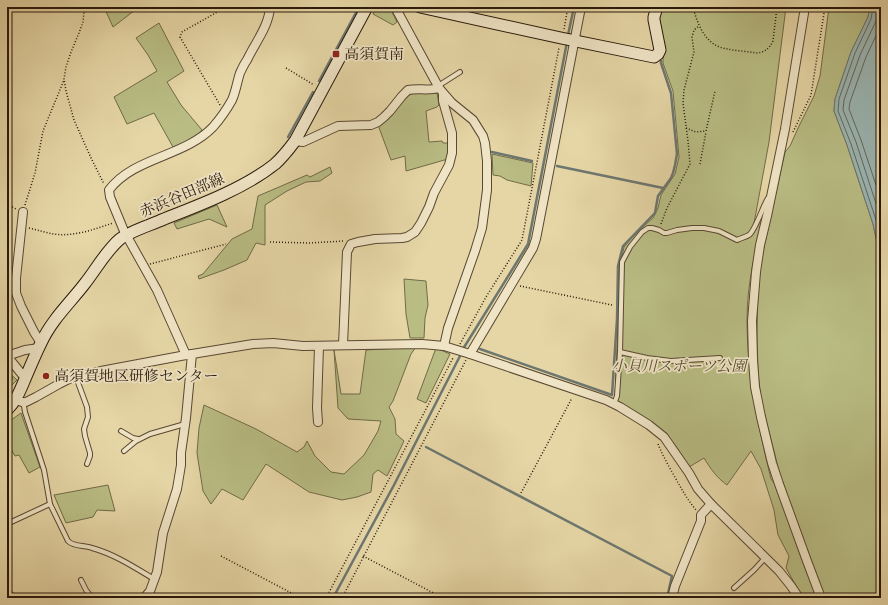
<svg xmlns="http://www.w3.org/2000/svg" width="888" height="605" viewBox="0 0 888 605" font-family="Cardo,'Noto Serif JP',serif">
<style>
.green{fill:#b9bd84;stroke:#706b48}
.water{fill:#9bb6b3;stroke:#6d7770}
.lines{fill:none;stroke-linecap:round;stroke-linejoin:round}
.shore{stroke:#62685f;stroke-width:1}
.stream{stroke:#6d7770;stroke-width:2.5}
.service-casing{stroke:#584832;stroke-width:6}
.minor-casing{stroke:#584832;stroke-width:10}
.secondary-casing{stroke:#28190b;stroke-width:13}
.path{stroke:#28190b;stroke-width:1.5;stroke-dasharray:1 2;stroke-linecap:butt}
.service{stroke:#efe4c5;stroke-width:4}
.minor{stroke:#efe4c5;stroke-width:8}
.secondary{stroke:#efe4c5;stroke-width:11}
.poi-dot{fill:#8f2418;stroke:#efe4c5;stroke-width:1.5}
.labels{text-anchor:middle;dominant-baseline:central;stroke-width:3.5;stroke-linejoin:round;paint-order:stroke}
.poi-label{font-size:15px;fill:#28190b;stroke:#efe4c5;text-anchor:start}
.street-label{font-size:15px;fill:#28190b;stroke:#efe4c5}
.park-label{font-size:15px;font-style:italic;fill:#544a2f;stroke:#efe4c5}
</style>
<rect width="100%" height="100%" fill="#e6d6a6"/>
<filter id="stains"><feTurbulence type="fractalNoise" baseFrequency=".005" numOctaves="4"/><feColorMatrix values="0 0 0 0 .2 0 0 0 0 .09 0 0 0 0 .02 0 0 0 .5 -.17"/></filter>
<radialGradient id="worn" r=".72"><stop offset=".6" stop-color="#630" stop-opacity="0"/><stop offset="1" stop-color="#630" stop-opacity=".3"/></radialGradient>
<g class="green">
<path d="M104 7H139L113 27Z"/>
<path d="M376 7 390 8 397 22 393 25 373 14Z"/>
<path d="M660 7H786L769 142 752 234 755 231 764 208 765 211C756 247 747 283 747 319 747 375 758 425 771 479L776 486 798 548 814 588 815 598H803L786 568 789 556 778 535 774 510 761 469 751 451 727 485C717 478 710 468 704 458L689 467 677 448 666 433 614 399 615 398 620 266 624 247 638 231 653 218 658 208 661 195 675 174 679 157 673 91 663 63V44L656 16Z"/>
<path d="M829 7H870L868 17 851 52 835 99 834 111 847 145 873 224 881 260V598H825L797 528 780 475 761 400 758 372 757 337 758 275 785 152 790 146 799 126 814 96 820 76Z"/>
<path d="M159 23 184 71 167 82 181 105 202 130 193 139 173 147 154 113 127 124 114 97 157 71 148 55 136 38Z"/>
<path d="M416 92 437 93 439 105 437 107 426 111 429 142 442 141 443 143H448V159L406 171 405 156 391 160 378 125 407 96Z"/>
<path d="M492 154 533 163 531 186 507 180 500 176 493 175Z"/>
<path d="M330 167 332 173 320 181 306 182 287 191 265 205V245L256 243 247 260 224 270 199 279 198 276 203 274 232 239 252 229 258 196 307 175 310 177Z"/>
<path d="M217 205 227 227 209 219 177 229 174 223Z"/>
<path d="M404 279 426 281 428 305 425 318 424 338H410L406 314Z"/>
<path d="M416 347 411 354 393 401 389 407 395 419 396 434 404 441 389 472 387 476 378 470 373 474 371 492 357 497 342 500 309 492 266 464 243 500 222 489 211 504 203 491 197 453 199 428 204 405 256 429 297 452 304 447 307 441 315 456 331 472 344 474 364 455 378 431 381 421 348 419 338 408 334 350 341 394H360L366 350Z"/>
<path d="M436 348 450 354 426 403 417 399Z"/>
<path d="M7 371 17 380 7 390Z"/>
<path d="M21 413 40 467 29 473 19 455 15 456 7 443V423Z"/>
<path d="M108 485 115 511 97 510 93 517 66 523 54 495Z"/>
<path d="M7 586 18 598H7Z"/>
</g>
<path class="water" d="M870 7H881V260L873 224 847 145 834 111 835 99 851 52 868 17Z"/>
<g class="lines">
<g class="shore">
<path d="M873 7 871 19 855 53 839 99 838 111 851 144 877 223 881 241"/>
<path d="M878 7 876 21 860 55 844 100 843 110 856 142 881 219"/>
<path d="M881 25 866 57 850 102 849 109 861 140 881 200"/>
</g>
<g class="stream">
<path d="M568 35 574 7"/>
<path d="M319 81 359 7"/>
<path d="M288 137 313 92"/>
<path d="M492 152 532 161"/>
<path d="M557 166 663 188"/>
<path d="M463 349 528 244 567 42"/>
<path d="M480 349 612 395 617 319 618 266 623 246 655 213 658 196 671 178 673 173 675 165 677 154 671 93 661 63V61"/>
<path d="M426 447 672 576 667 598"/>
<path d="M333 598 394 485 461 354"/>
</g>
<defs>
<g id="service">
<path d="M438 86 460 72"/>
<path d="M620 352 647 358 671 361 720 358"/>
<path d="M76 377 87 407 88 417 84 429 85 436 90 453V456L87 464"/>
<path d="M22 402 24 406 25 412 44 470 50 504 68 541C74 547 84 545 92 548 114 554 134 567 154 579"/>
<path d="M614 404 617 396 620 352 622 262 630 247 642 232 648 228H652L659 230 664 233H667L677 230 692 228H704L719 231 737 240C741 238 746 237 749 235 755 231 763 206 768 198"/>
<path d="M121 431 133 438 138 439"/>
<path d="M124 451 136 441 150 434 185 424"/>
<path d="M7 524 50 504"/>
<path d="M81 580 86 590 92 598"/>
<path d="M734 588 754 570 765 558"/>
</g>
<g id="minor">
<path d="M395 7 439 88 452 103 473 120 483 136 485 143 487 161V190L482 228 475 251 448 328 444 346"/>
<path d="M805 7 785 129 767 216 760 245 756 272 752 321 753 360 755 387 761 417 772 463 779 484 807 561 821 598"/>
<path d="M295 141 303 142 338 126 371 125 378 122 384 117 390 111 402 96 408 90C418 88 428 91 439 88"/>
<path d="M23 212 16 278V293L21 306 34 332 41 343"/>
<path d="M343 345 347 252 351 244 358 242 375 239 402 238 407 237 415 232 421 223 429 207 434 193 449 165 452 153V133L443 101V94"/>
<path d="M470 354 533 248 536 239 581 7"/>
<path d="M186 355 157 290 124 231 110 197 109 190C134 157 184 157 213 127 220 119 227 109 232 100 236 91 237 82 240 73 242 69 244 64 247 60 255 43 269 26 270 7"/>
<path d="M7 356 25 350 39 348"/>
<path d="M7 356 25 378"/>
<path d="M16 400 22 402H26L36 397 59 384 69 379 101 371 186 355 253 344 273 343 303 346 422 344 444 346 470 354 606 400 620 407 649 425 664 437 689 473 698 489 711 504 779 571 791 586 799 598"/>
<path d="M318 422 317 408 319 346"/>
<path d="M144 598 150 591 157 572 163 533 177 489 181 465V453L186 418 192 354"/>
<path d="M672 598 675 586 701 521V515L711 504"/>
</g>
<g id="secondary">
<path d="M420 7 561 38 654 57 658 54 660 50 654 20V17L657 7"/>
<path d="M7 410C16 401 20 391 25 379 30 367 35 355 41 343 52 319 71 302 86 282 97 268 106 251 120 239 130 231 151 225 164 219 200 205 245 188 275 164 283 157 289 149 295 141L367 7"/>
</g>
</defs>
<use href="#service" class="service-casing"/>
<use href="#minor" class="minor-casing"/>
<use href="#secondary" class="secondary-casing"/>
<g class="path">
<path d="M82 7 84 12 83 22 79 33 71 52 66 67 64 79 66 91 74 120 92 160 104 184"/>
<path d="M693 7C697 23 705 44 723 48 734 51 746 51 757 53 765 52 769 49 773 41L777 7"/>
<path d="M564 29 568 7"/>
<path d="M286 68 314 85"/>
<path d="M220 105 180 37 182 32 226 7"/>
<path d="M686 128 696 132 706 131 715 91"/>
<path d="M793 132 811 95 825 7"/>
<path d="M700 164 706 132"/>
<path d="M7 204 16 209"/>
<path d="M25 205 35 173 43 131 64 80"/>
<path d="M661 224 667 208 690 164 688 141 683 103 684 90 694 52 692 37 694 30 699 26"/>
<path d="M29 228C38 230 46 233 54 234 74 237 95 229 113 223"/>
<path d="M270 242 309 243 344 241"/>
<path d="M150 264 226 244"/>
<path d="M520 286 612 305"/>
<path d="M460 344 486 297 522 240 559 48"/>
<path d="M7 382 13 377"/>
<path d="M658 444C662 454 667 463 672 472 680 486 686 498 696 510"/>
<path d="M521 493 572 398"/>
<path d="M221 556 301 598"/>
<path d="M363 556 443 598"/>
<path d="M326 598 453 358"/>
<path d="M342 598 466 360"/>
</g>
<use href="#service" class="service"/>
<use href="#minor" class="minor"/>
<use href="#secondary" class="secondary"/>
</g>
<g class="poi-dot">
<rect x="332" y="50" width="8" height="8" rx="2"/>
<circle cx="46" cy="376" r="4"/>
</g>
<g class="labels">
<g class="poi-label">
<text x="344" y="54">高須賀南</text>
<text x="54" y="376">高須賀地区研修センター</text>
</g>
<g class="street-label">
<text transform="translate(182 195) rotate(-23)">赤浜谷田部線</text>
</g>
<g class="park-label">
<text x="679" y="366">小貝川スポーツ公園</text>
</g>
</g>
<rect width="888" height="605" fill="none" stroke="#e6d6a6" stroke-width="24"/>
<rect x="8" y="8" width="872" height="589" fill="none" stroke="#28190b" stroke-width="2"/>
<rect x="12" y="12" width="864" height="581" fill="none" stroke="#28190b"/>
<rect width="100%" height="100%" filter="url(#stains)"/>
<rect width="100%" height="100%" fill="url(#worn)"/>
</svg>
